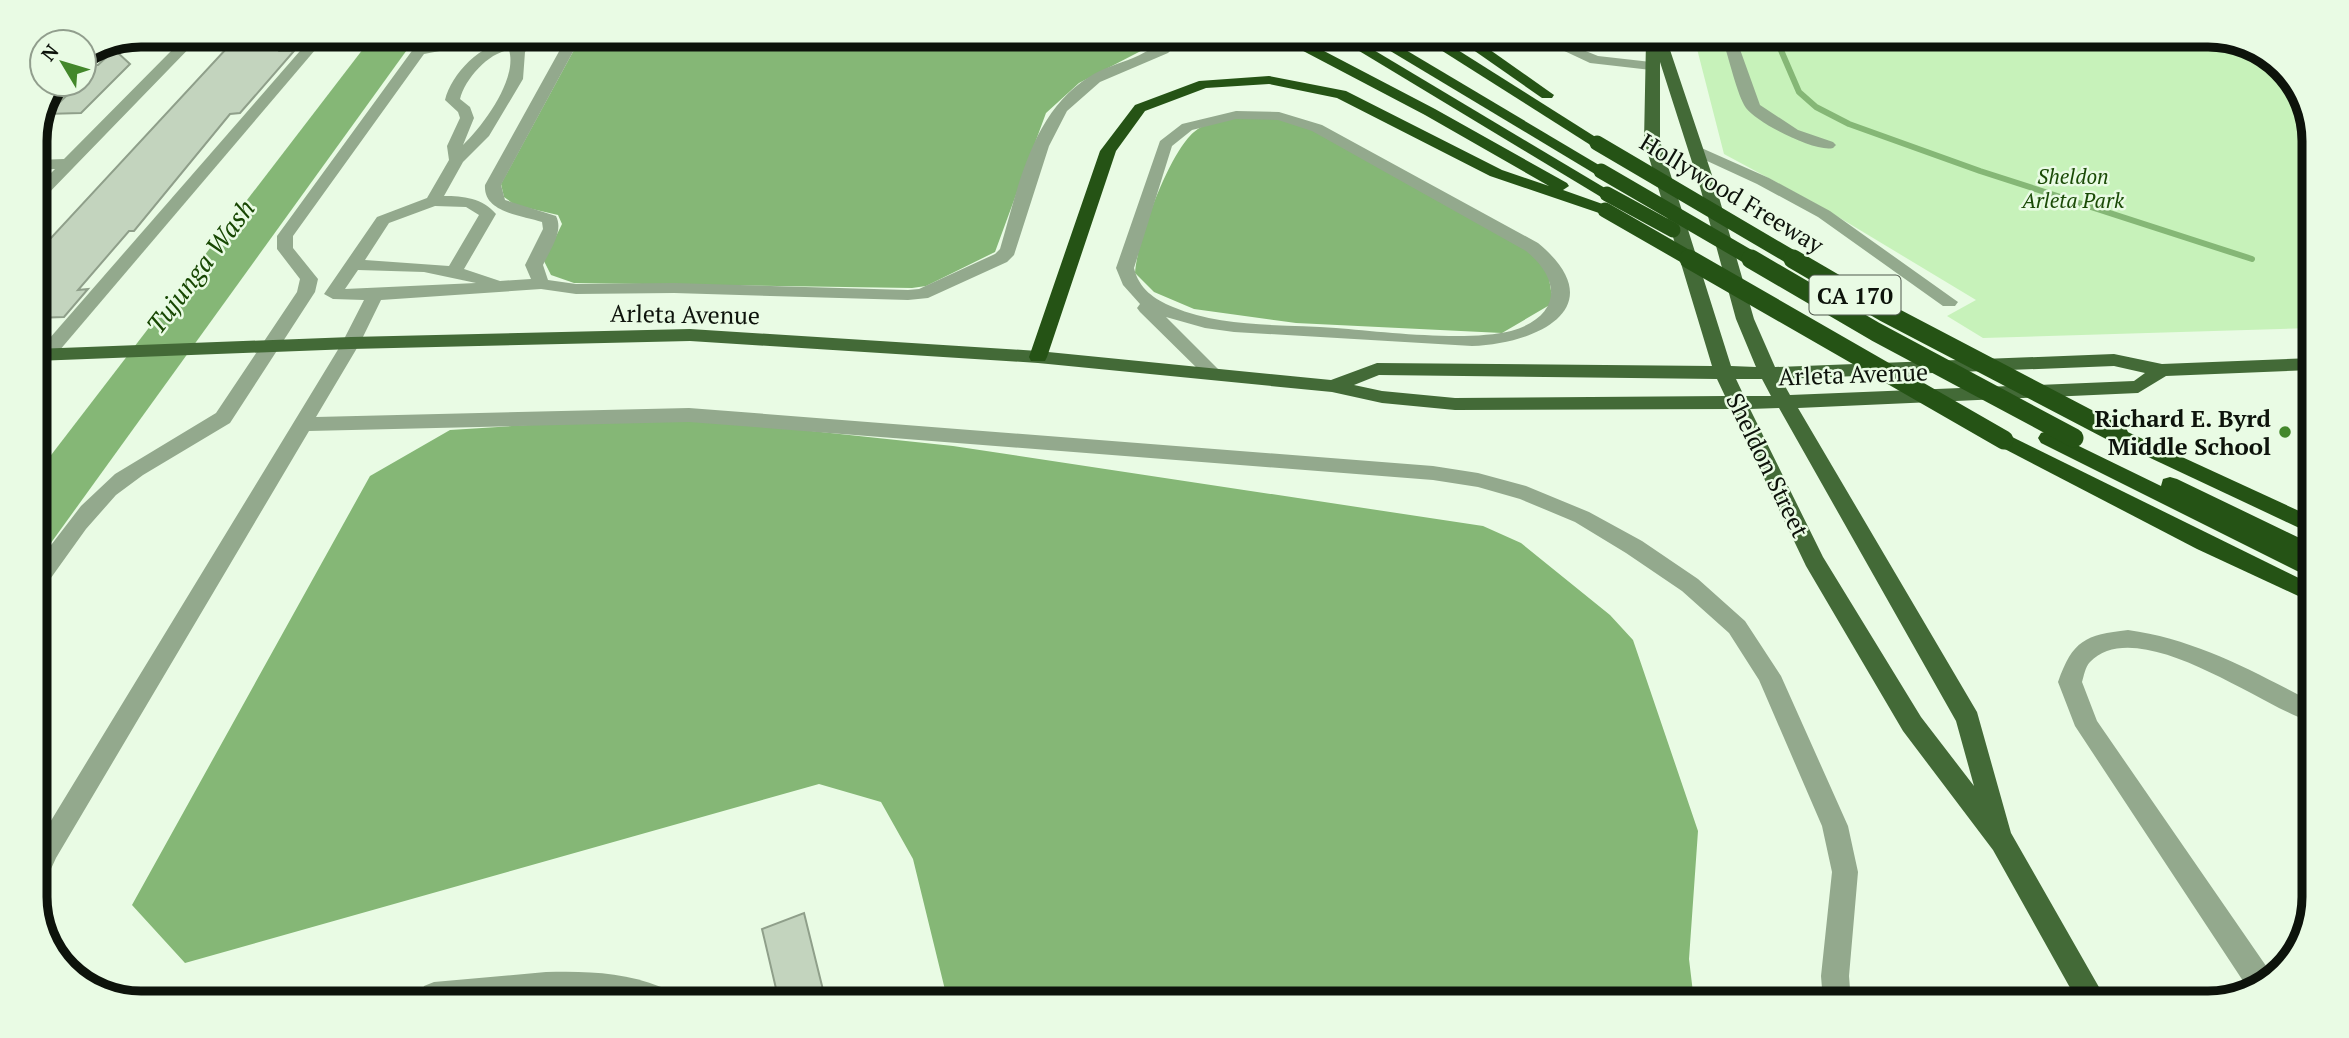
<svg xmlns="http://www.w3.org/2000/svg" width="2349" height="1038" viewBox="0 0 2349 1038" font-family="'PT Serif',serif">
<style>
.green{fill:#c7f2ba}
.water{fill:#85b776}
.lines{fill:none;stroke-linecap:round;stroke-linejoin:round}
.stream{stroke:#85b776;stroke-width:6}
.building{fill:#c3d4be;stroke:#8f9f8a;stroke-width:2}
.minor{fill:#93a98d;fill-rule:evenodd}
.major{fill:#436a37;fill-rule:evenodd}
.highway{fill:#255315;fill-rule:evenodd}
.highway-bridge-far1{stroke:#255315;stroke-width:15}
.highway-bridge{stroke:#255315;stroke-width:19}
.poi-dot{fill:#43872b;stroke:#e9fbe4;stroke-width:2.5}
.labels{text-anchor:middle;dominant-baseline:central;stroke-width:5;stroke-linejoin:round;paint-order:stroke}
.far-park-label{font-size:21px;font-style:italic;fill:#1a4a06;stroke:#e9fbe4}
.shield{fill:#e9fbe4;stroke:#4f594c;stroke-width:2}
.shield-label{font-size:23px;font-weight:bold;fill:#0d130b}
.street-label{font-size:24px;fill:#0d130b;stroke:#e9fbe4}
.poi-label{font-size:24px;font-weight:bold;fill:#0d130b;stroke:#e9fbe4;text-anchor:end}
.water-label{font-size:26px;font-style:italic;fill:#174702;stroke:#e9fbe4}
.rim{fill:none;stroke:#0d130b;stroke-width:9}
</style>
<rect width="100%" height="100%" fill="#e9fbe4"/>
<path class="green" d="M1695 41 2249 43 2296 82 2314 135 2312 328 1983 338 1947 316 1976 300 1820 206 1724 154Z"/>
<g class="water">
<path d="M373 36H417L35 565V476Z"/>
<path d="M581 37 1164 39 1079 83 1046 113 995 252 926 286 912 288 574 283 551 275 544 261 562 224 558 215 515 205 504 197 501 184Z"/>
<path d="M1231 118H1276L1302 122 1546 260 1553 303 1502 333 1296 323 1194 309 1154 292 1135 273C1137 240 1169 153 1194 132 1204 123 1218 121 1231 118Z"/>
<path d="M671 416 953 446 1483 526 1521 543 1610 615 1633 640 1698 831 1689 959 1694 1001 947 998 913 859 881 802 819 784 185 963 132 905 370 476 450 430Z"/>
</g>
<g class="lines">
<path class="stream" d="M1777 41 1799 92 1816 107 1849 124 1980 171 2252 259"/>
</g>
<g class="building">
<path d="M239 35 294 36 280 51H294L240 113 230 114 134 231H129L78 290 88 289 64 317 35 318V257L37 253Z"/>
<path d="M112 52H117L130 64 81 113 47 114 79 84H84V65H98Z"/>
<path d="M804 913 825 998 778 997 762 929Z"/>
</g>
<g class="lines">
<g class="minor">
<path d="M187 35H202L41 201 35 203V189L55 169 35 170V160L64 159 173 49H108L123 43 181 41Z"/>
<path d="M313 36H327L42 371 35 373V355Z"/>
<path d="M446 36H461L450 49 424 54 293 236V248L318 279 315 292 230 423 143 475 116 495 86 529 43 589 35 591V566L81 506 115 474 216 413 297 292 300 279 277 249V236L414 48 440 43Z"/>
<path d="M523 36 537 37 525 52 523 79 489 136 463 162 444 196C463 196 483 198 496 214L464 269 500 281 531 279 525 265 543 229 542 222C522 215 483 213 485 185L567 37H581L501 185 505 200 556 216C564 231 550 250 543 265L548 280 576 284 674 283 908 290 919 289 995 254 1000 249C1018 189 1031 113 1089 77 1103 68 1118 64 1133 58 1150 51 1164 39 1182 39L1168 53 1100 82 1067 111 1049 146 1014 255 1007 262 928 298 908 300 674 293 576 294 541 289 381 300 360 343 316 417 689 408 1433 466 1478 473 1526 486 1589 512 1642 541 1698 579 1745 621 1781 676 1848 826 1858 872 1849 976 1851 1002 1823 1001 1821 976 1832 872 1822 826 1759 680 1729 633 1682 591 1626 553 1575 522 1520 499 1478 487 1433 480 689 422 309 431 56 858 44 884 35 887V847L38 842 342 343 364 300 333 299 324 294 377 217 427 198 449 160 447 146 460 118 458 112 445 100C452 72 487 36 518 43ZM509 50C518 79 483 126 463 145L474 118 470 107 460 99C465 79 488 53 509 50ZM435 206 466 207 479 215 449 266 365 260 389 223ZM358 270 424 272 476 283 345 289Z"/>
<path d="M1543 41H1561L1598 56 1651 62 1658 66 1651 70 1590 63Z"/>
<path d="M1723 41H1737L1760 105 1798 130 1833 142 1836 145 1833 148C1816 153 1757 123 1746 108 1737 95 1729 58 1723 41Z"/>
<path d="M1236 111 1279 112 1322 125 1538 243C1615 307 1537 344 1472 346L1234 332 1205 328 1166 317 1223 374 1221 378H1207L1140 312 1137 308 1140 304 1123 285 1116 268 1160 141 1182 124ZM1236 119 1278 120 1312 131 1526 251C1563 281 1560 317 1511 331 1467 342 1383 332 1336 328 1283 324 1223 328 1173 307 1154 299 1139 289 1134 268L1172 146 1192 130Z"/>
<path d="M1697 146 1769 178 1830 211 1958 302 1955 306H1943L1818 217 1757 184 1692 154 1689 151Z"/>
<path d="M2128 630C2193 639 2250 669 2308 700V721C2259 704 2137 613 2090 662 2085 667 2084 676 2082 682L2097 721 2273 976 2267 985 2249 990 2075 726 2058 682C2073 640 2085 635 2128 630Z"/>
<path d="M546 972C587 971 623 972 661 987L665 997 420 996 424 986 434 982Z"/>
</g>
<path class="major" d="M1646 41H1667L1716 187 1754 319 1775 367 2114 354 2162 364 2312 358 2311 370 2166 376 2138 393 1798 408 1977 712 2011 833 2108 1003 2078 1002 1993 850 1903 731 1806 566 1731 409 1455 410 1382 403 1332 392 1038 363 690 341 351 349 35 361V349L351 337 690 329 1038 351 1331 380 1377 363 1712 366 1644 141ZM1660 62 1700 187 1736 319 1756 367 1731 366 1660 141ZM2114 366 2145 373 2134 381 1790 395 1781 379ZM1379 375 1717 379 1725 396 1455 398 1382 391 1354 385ZM1736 379H1762L1771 396H1744ZM1779 408 1956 721 1974 786 1921 717 1823 557 1750 409Z"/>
<g class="highway">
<path d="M1287 39 1303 40 1435 109 1567 183 1569 186 1563 190 1611 207 1613 210 1611 213H1599L1490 176 1337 98 1269 84 1206 88 1145 111 1116 151 1047 357 1045 361H1031L1029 357 1100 151 1135 105 1199 81 1269 76 1346 91 1502 170 1549 186 1425 115 1288 43Z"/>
<path d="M1341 40H1357L1615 194 1607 199 1601 197Z"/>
<path d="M1372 40H1389L1609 171 1607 174H1595Z"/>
<path d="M1425 40H1442L1605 143 1597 148 1592 146Z"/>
<path d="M1459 40H1476L1554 95 1552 98H1542Z"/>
<path d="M2119 428 2310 516V533L2112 440 2109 435 2112 430Z"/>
<path d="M2048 431 2161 486 2163 479 2170 477 2177 479 2310 543 2309 577 2041 443 2038 438 2041 433Z"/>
<path d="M2004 433 2309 583V601L2197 549 1997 445 1994 440 1997 435Z"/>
</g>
<g class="highway-bridge-far1">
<path d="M1597 143 1796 260"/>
<path d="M1601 171 1754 260"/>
<path d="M1607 194 1673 230"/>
<path d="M1605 210 1692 260"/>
</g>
<g class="highway-bridge">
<path d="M1689 259 2004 440"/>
<path d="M1751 259 1876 332 2074 438"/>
<path d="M1793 259 1884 312 2119 435"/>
</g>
</g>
<circle class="poi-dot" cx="2285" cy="432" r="7"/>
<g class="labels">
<g class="far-park-label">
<text x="2073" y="176">Sheldon<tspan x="2073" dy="24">Arleta Park</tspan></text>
</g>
<rect class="shield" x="1809.5" y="275.5" width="91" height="39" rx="5"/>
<g class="shield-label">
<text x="1855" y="295">CA 170</text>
</g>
<g class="street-label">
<text transform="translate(1732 193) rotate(31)">Hollywood Freeway</text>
<text transform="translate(685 314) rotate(1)">Arleta Avenue</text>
<text transform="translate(1853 374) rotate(-2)">Arleta Avenue</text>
<text transform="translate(1768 465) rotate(64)">Sheldon Street</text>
</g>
<g class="poi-label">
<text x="2271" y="418">Richard E. Byrd<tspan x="2271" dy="28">Middle School</tspan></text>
</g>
<g class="water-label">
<text transform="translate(200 266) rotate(-53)">Tujunga Wash</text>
</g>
</g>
<path d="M0 0H2349V1038H0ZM141 47H2208A94 94 0 0 1 2302 141V897A94 94 0 0 1 2208 991H141A94 94 0 0 1 47 897V141A94 94 0 0 1 141 47Z" fill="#e9fbe4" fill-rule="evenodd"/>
<path class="rim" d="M141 47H2208A94 94 0 0 1 2302 141V897A94 94 0 0 1 2208 991H141A94 94 0 0 1 47 897V141A94 94 0 0 1 141 47Z"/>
<g transform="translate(63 63) rotate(308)"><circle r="33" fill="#e9fbe4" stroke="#919e8d" stroke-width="2"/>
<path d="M0-5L12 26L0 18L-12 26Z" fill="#43872b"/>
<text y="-10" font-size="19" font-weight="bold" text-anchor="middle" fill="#0d130b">N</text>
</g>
</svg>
